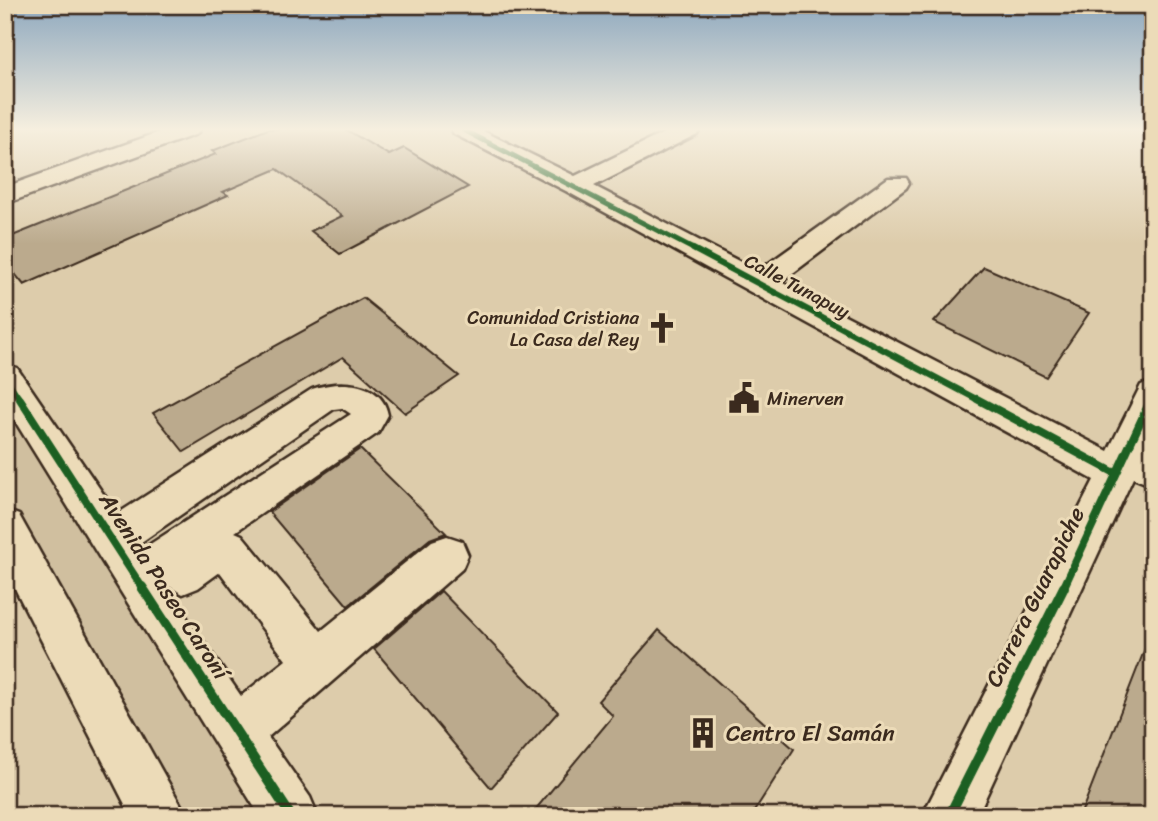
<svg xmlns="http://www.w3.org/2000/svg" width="1158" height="821" viewBox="0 0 1158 821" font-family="Sriracha,sans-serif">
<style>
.built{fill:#ddccab}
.green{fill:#d0bf9f;stroke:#86745e;stroke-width:2}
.building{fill:#bbaa8d;stroke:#3b2a1e;stroke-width:2}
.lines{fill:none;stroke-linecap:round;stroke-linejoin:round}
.minor-casing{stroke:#3b2a1e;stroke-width:5}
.minor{fill:#ecdbb8;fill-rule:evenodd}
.cycleway-far3-casing{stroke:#ecdbb8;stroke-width:9}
.cycleway-far2-casing{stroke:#ecdbb8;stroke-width:10}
.cycleway-far1-casing{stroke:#ecdbb8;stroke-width:12}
.cycleway-casing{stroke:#ecdbb8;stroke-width:14}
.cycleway-far3{stroke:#1b5e20;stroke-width:5}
.cycleway-far2{stroke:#1b5e20;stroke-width:6}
.cycleway-far1{stroke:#1b5e20;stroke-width:8}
.cycleway{stroke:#1b5e20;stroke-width:10}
.labels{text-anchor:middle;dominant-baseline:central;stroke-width:6;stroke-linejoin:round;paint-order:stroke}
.street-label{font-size:19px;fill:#3b2a1e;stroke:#ecdbb8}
.poi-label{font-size:19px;fill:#3b2a1e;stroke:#ecdbb8;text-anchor:end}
.near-street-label{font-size:23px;fill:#3b2a1e;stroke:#ecdbb8}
.near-poi-label{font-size:23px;fill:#3b2a1e;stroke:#ecdbb8;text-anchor:start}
</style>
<rect width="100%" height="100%" fill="#ecdbb8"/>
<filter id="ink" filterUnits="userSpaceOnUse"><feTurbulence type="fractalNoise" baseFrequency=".0143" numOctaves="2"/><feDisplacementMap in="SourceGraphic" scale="14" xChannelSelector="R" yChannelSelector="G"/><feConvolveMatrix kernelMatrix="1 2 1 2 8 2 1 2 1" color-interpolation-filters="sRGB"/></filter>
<g filter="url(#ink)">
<g class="built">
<path d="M5 129H1153V816H291L5 377Z"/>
<path d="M5 528 160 816H5Z"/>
</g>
<path class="green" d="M5 377 291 816H160L5 528Z"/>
<g class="building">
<path d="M268 129H345L389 155 404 148 468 187 340 254 311 231 342 216 277 169 223 192 228 195 24 285 5 262V239L216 154 212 151Z"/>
<path d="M984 267 1089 313 1046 377 934 322Z"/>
<path d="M363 298 459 376 405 413 343 357 184 452 153 413Z"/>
<path d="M360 449 446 533 430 539 348 606 269 512Z"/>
<path d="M441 591 558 712 491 788 374 649Z"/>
<path d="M659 630 794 749 751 816H530L613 716 598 701Z"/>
<path d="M1151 633 1153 816H1080Z"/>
</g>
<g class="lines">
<defs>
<g id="minor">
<path d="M168 129H200L197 134 5 204V187Z"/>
<path d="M451 129H479L575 176 672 129H700L697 134 594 186 758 271 888 178H906L909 183 906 188 781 282 1108 451 1141 385 1153 381V434L1146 449 1153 453V486L1133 478 977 816H922L1094 480 566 191 454 134Z"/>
<path d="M5 365 17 368 117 514 312 389C338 380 382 380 388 415L378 433 235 532 242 535 321 631 432 541 447 536 462 541 468 555 462 569 268 737 310 797 318 816H260L5 405ZM342 408 351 414 141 550 137 545 334 409ZM220 572 286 660 241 696 163 583 183 594 198 588Z"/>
<path d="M5 510 19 515 187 816H131L5 569Z"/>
</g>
</defs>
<use href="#minor" class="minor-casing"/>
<use href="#minor" class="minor"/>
<defs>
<path id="cycleway-far3" d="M462 129 697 251"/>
<g id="cycleway-far2">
<path d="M693 249 980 401"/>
<path d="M5 377 21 401"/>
<path d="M1150 401 1153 394"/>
</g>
<g id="cycleway-far1">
<path d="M20 399 143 589"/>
<path d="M977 399 1115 473"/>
<path d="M1063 589 1151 399"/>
</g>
<g id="cycleway">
<path d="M142 587 291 816"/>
<path d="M949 816 1064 587"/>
</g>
</defs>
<use href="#cycleway-far3" class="cycleway-far3-casing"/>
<use href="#cycleway-far2" class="cycleway-far2-casing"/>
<use href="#cycleway-far1" class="cycleway-far1-casing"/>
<use href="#cycleway" class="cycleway-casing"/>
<use href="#cycleway-far3" class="cycleway-far3"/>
<use href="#cycleway-far2" class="cycleway-far2"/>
<use href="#cycleway-far1" class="cycleway-far1"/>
<use href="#cycleway" class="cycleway"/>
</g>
</g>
<linearGradient id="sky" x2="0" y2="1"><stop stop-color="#8ea8be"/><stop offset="0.53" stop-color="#f6efdf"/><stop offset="1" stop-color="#f6efdf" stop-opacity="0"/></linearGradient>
<rect width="1158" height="244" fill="url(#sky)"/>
<defs>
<symbol id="church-bare" viewBox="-9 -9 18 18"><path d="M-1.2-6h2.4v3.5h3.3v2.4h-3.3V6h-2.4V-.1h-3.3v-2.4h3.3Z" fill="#3b2a1e" stroke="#ecdbb8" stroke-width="2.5" paint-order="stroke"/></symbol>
<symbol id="civic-bare" viewBox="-9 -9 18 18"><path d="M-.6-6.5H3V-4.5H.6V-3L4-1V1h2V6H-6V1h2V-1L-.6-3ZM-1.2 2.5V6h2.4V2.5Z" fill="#3b2a1e" stroke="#ecdbb8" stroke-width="2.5" paint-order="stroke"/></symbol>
<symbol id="building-bare" viewBox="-9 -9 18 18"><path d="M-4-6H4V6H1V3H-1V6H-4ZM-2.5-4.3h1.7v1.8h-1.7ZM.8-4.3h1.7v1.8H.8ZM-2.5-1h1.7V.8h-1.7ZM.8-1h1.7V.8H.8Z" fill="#3b2a1e" stroke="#ecdbb8" stroke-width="2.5" paint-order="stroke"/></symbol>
</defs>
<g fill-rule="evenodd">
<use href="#church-bare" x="640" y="306" width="44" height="44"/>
<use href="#civic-bare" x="722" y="376" width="44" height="44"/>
<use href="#building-bare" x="681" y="711" width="44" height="44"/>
</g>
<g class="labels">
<g class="street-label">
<text transform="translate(797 286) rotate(28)">Calle Tunapuy</text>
</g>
<g class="poi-label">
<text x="639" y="317">Comunidad Cristiana<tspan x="639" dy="22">La Casa del Rey</tspan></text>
<text x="767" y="398" text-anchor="start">Minerven</text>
</g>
<g class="near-street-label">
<text transform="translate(164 586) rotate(57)">Avenida Paseo Caroní</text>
<text transform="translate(1035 597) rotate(-64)">Carrera Guarapiche</text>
</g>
<g class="near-poi-label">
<text x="726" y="733">Centro El Samán</text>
</g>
</g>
<rect width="1158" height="821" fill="none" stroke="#ecdbb8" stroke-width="28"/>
<rect x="14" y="14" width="1130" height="793" fill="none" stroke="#3b2a1e" stroke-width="2.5" filter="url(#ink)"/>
</svg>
